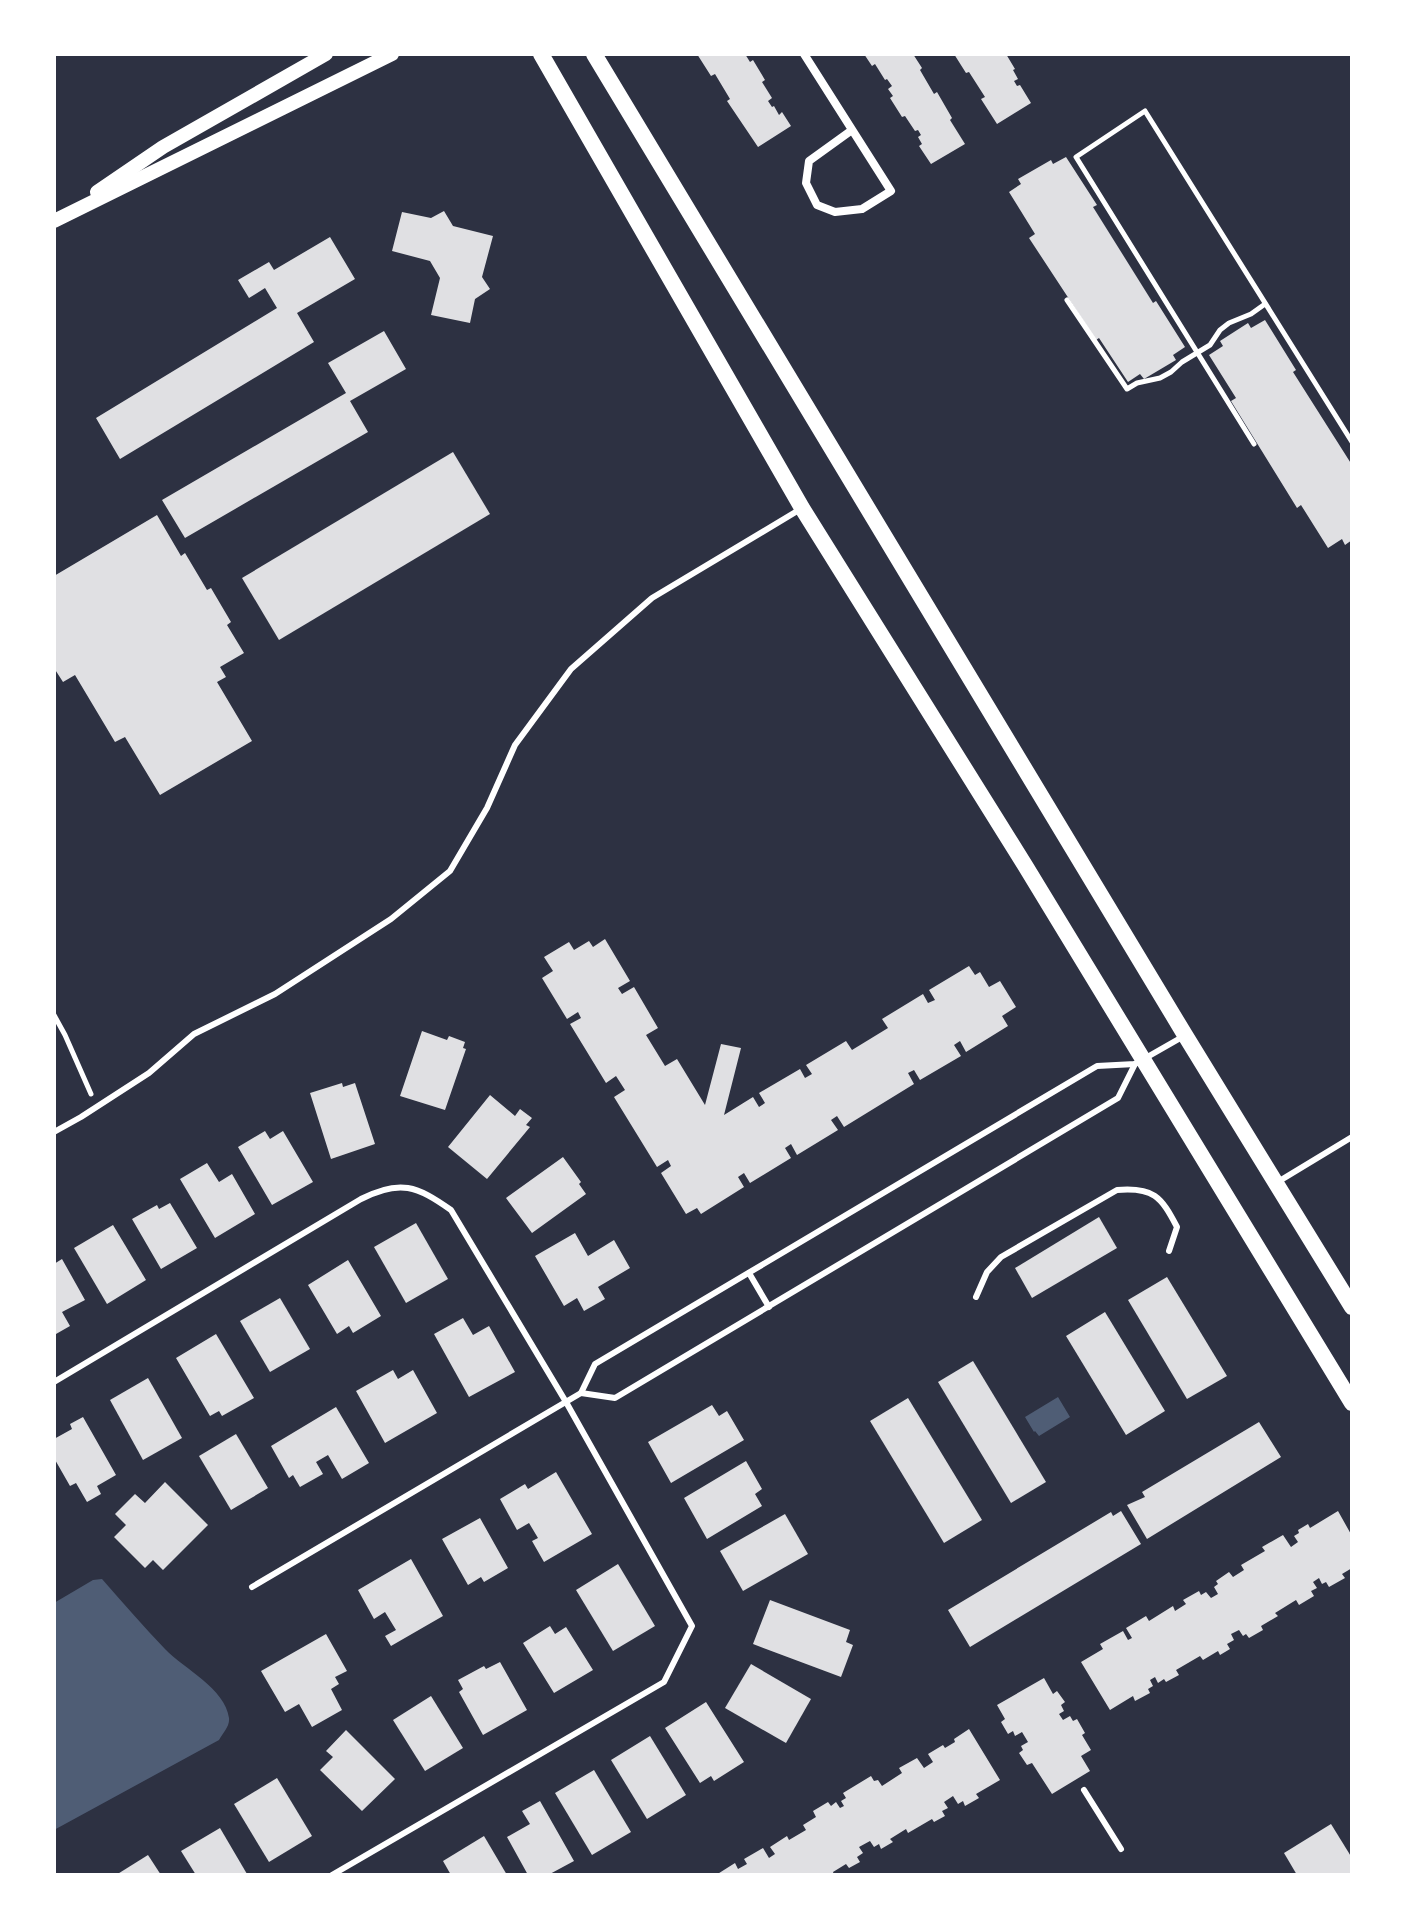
<svg xmlns="http://www.w3.org/2000/svg" width="1406" height="1929" viewBox="0 0 1406 1929" font-family="'Asap Condensed',sans-serif">
<style>
.water{fill:#4f5d75}
.building{fill:#e0e0e3}
.lines{fill:none;stroke-linecap:round;stroke-linejoin:round}
.path{stroke:#fff;stroke-width:5}
.service{stroke:#fff;stroke-width:6}
.minor{stroke:#fff;stroke-width:8}
.tertiary{stroke:#fff;stroke-width:14}
.secondary{stroke:#fff;stroke-width:16}
</style>
<rect width="100%" height="100%" fill="#2d3142"/>
<g class="water">
<path d="M1058 1397 1070 1417 1039 1436 1035 1431 1034 1432 1025 1417Z"/>
<path d="M102 1579C123 1603 144 1627 165 1649 184 1669 225 1688 229 1718 230 1726 223 1733 219 1740L54 1830V1603L93 1580Z"/>
</g>
<g class="building">
<path d="M697 54H741L742 56 745 54 750 62 753 60 765 80 762 82 772 98 768 101 772 107 774 106 779 115 782 112 791 126 758 147 727 101 730 99 715 74 711 76Z"/>
<path d="M864 54H913L922 68 920 70 934 94 937 92 952 118 950 120 965 144 931 164 919 146 922 144 918 137 921 135 918 130 915 131 905 116 902 117 890 98 893 96 888 89 892 86 887 79 885 80 875 64 872 66Z"/>
<path d="M954 54H1006L1015 69 1013 70 1018 79 1014 81 1017 86 1020 85 1031 103 997 124 981 99 985 97 969 72 966 73Z"/>
<path d="M1066 157 1097 205 1093 207 1153 303 1156 301 1185 347 1173 355 1176 360 1144 379 1140 374 1128 382 1099 338 1096 340 1029 238 1035 234 1009 192 1021 184 1018 179 1051 160 1053 164Z"/>
<path d="M444 211 453 226 493 236 482 277 490 289 475 299 470 323 431 315 440 278 430 261 392 251 402 212 431 218Z"/>
<path d="M330 237 355 279 297 313 314 342 120 459 96 418 277 308 265 288 249 298 238 280 269 262 274 270Z"/>
<path d="M1265 320 1296 370 1293 372 1352 465V540L1345 545 1342 539 1328 548 1301 505 1297 508 1231 401 1236 398 1209 355 1223 346 1220 341 1248 323 1251 328Z"/>
<path d="M384 331 406 369 350 401 368 432 185 538 162 500 346 393 328 363Z"/>
<path d="M453 452 490 514 279 640 242 578Z"/>
<path d="M157 515 181 556 185 553 207 590 211 588 231 622 227 625 244 653 220 667 226 677 217 682 252 741 160 795 125 737 115 742 75 675 63 682 54 668V576Z"/>
<path d="M605 939 630 981 618 988 622 994 634 987 658 1028 646 1035 665 1066 677 1059 705 1105 721 1044 741 1048 724 1115 753 1097 759 1107 765 1103 759 1093 800 1069 805 1078 812 1074 806 1065 846 1041 852 1050 888 1028 882 1019 923 994 928 1003 935 1000 929 990 969 966 975 975 980 972 989 987 1000 981 1016 1007 1002 1016 1008 1026 966 1052 960 1041 954 1045 961 1056 920 1080 914 1070 908 1073 914 1084 844 1127 837 1116 831 1120 838 1130 797 1155 791 1144 785 1148 791 1158 750 1183 744 1173 738 1177 744 1187 701 1214 697 1208 686 1214 661 1173 671 1166 668 1160 657 1167 614 1097 625 1090 616 1076 606 1083 570 1024 581 1018 578 1012 567 1019 542 978 553 971 544 957 569 942 574 950 589 941 593 947Z"/>
<path d="M422 1031 447 1040 449 1036 465 1042 463 1048 466 1049 445 1110 400 1096Z"/>
<path d="M342 1083 343 1087 355 1083 375 1144 331 1159 310 1093Z"/>
<path d="M490 1095 515 1116 520 1109 532 1118 526 1125 530 1127 487 1179 448 1147Z"/>
<path d="M265 1131 270 1139 283 1131 313 1182 272 1205 238 1147Z"/>
<path d="M563 1157 581 1182 579 1184 586 1194 532 1233 506 1198Z"/>
<path d="M207 1163 219 1182 232 1174 255 1214 215 1238 180 1179Z"/>
<path d="M170 1203 197 1248 161 1269 132 1219 157 1205 159 1209Z"/>
<path d="M1099 1217 1117 1248 1032 1298 1015 1268Z"/>
<path d="M416 1223 448 1279 406 1303 374 1247Z"/>
<path d="M113 1225 146 1280 107 1304 74 1248Z"/>
<path d="M575 1233 588 1256 614 1240 630 1268 598 1287 605 1299 584 1311 577 1298 564 1306 535 1256Z"/>
<path d="M62 1259 85 1300 62 1312 70 1326 56 1334 54 1331V1264Z"/>
<path d="M348 1260 381 1316 353 1333 349 1326 337 1334 308 1285Z"/>
<path d="M1167 1277 1227 1376 1187 1399 1128 1300Z"/>
<path d="M280 1298 310 1349 270 1372 240 1321Z"/>
<path d="M1105 1312 1165 1411 1126 1435 1066 1336Z"/>
<path d="M463 1318 473 1335 489 1326 515 1372 469 1397 434 1334Z"/>
<path d="M216 1334 254 1398 222 1416 219 1411 210 1416 176 1358Z"/>
<path d="M973 1361 1046 1482 1011 1503 938 1382Z"/>
<path d="M393 1370 398 1379 413 1370 437 1413 385 1443 356 1391Z"/>
<path d="M148 1378 182 1438 143 1460 110 1400Z"/>
<path d="M908 1398 982 1520 944 1543 870 1421Z"/>
<path d="M712 1405 719 1416 727 1411 744 1440 671 1483 648 1442Z"/>
<path d="M336 1407 369 1463 342 1479 328 1455 316 1462 323 1474 300 1487 293 1475 289 1478 271 1446Z"/>
<path d="M83 1417 116 1475 97 1486 101 1494 87 1502 76 1483 70 1486 54 1458V1439L72 1429 70 1424Z"/>
<path d="M1259 1422 1281 1457 1147 1539 1127 1505 1145 1497 1142 1492Z"/>
<path d="M236 1434 268 1488 231 1510 199 1456Z"/>
<path d="M746 1461 762 1489 755 1494 762 1506 707 1539 684 1498Z"/>
<path d="M556 1472 592 1534 544 1562 532 1541 538 1538 529 1523 517 1530 500 1499 525 1484 528 1489Z"/>
<path d="M165 1482 208 1525 163 1570 153 1560 145 1568 114 1537 126 1525 115 1514 135 1494 145 1503Z"/>
<path d="M1121 1511 1141 1544 970 1647 948 1610 1111 1512 1113 1516Z"/>
<path d="M1338 1511 1352 1536V1568L1342 1574 1345 1578 1329 1587 1326 1582 1322 1584 1319 1578 1313 1582 1317 1588 1311 1591 1314 1596 1299 1605 1296 1600 1275 1613 1278 1616 1261 1626 1263 1630 1249 1638 1246 1634 1243 1636 1239 1630 1231 1634 1234 1640 1227 1644 1230 1649 1220 1655 1218 1651 1203 1660 1200 1656 1176 1670 1179 1675 1166 1682 1164 1679 1158 1683 1155 1677 1150 1680 1153 1686 1148 1689 1150 1693 1135 1701 1133 1696 1110 1710 1081 1662 1103 1649 1100 1644 1123 1631 1128 1640 1132 1638 1126 1628 1146 1616 1149 1621 1173 1606 1175 1611 1186 1604 1183 1600 1199 1591 1201 1595 1206 1592 1211 1598 1218 1594 1214 1587 1218 1584 1216 1581 1229 1572 1233 1577 1244 1570 1241 1565 1265 1551 1262 1547 1283 1535 1291 1547 1298 1542 1294 1536 1299 1533 1298 1530 1308 1524 1310 1528Z"/>
<path d="M785 1514 808 1554 743 1591 720 1551Z"/>
<path d="M480 1518 508 1568 484 1582 481 1577 468 1585 442 1539Z"/>
<path d="M411 1559 443 1616 391 1646 385 1636 396 1630 385 1612 374 1619 358 1590Z"/>
<path d="M618 1564 655 1626 613 1651 576 1590Z"/>
<path d="M770 1600 850 1630 846 1642 853 1645 841 1677 753 1644Z"/>
<path d="M550 1626 555 1634 566 1627 593 1670 554 1693 523 1643Z"/>
<path d="M326 1634 347 1671 335 1677 339 1684 331 1689 342 1710 312 1727 299 1704 285 1712 261 1671Z"/>
<path d="M500 1662 527 1710 483 1735 459 1692 463 1689 458 1680 484 1666 486 1669Z"/>
<path d="M751 1664 811 1699 786 1743 725 1708Z"/>
<path d="M1044 1678 1053 1694 1057 1691 1065 1702 1061 1705 1064 1711 1059 1714 1063 1720 1070 1716 1073 1721 1077 1719 1085 1733 1082 1735 1091 1750 1081 1756 1090 1771 1052 1794 1032 1763 1027 1765 1019 1753 1023 1750 1021 1746 1028 1742 1022 1732 1015 1736 1013 1731 1008 1734 1001 1722 1005 1719 997 1705Z"/>
<path d="M431 1696 463 1748 425 1771 393 1720Z"/>
<path d="M706 1702 744 1762 714 1781 711 1776 700 1783 665 1728Z"/>
<path d="M969 1729 1000 1780 976 1794 979 1798 965 1806 963 1801 958 1804 953 1796 944 1802 948 1808 942 1811 945 1816 934 1822 932 1819 908 1833 906 1829 890 1839 893 1842 881 1849 879 1844 874 1847 870 1841 859 1847 863 1853 857 1857 860 1862 849 1868 846 1864 833 1872 834 1875H716L735 1863 738 1869 747 1864 744 1859 763 1848 769 1858 775 1854 770 1847 787 1836 789 1840 806 1830 803 1825 816 1817 813 1811 828 1802 831 1806 836 1802 840 1808 844 1806 841 1801 846 1798 843 1793 871 1776 874 1781 878 1780 882 1786 902 1773 899 1768 917 1758 924 1768 933 1762 928 1754 943 1745 945 1748 955 1742 954 1739Z"/>
<path d="M346 1730 395 1779 362 1811 320 1770 333 1757 326 1751Z"/>
<path d="M650 1736 686 1795 647 1819 611 1760Z"/>
<path d="M594 1770 631 1832 592 1855 555 1793Z"/>
<path d="M277 1778 312 1836 269 1862 234 1804Z"/>
<path d="M540 1801 574 1861 548 1875H528L507 1837 530 1824 522 1811Z"/>
<path d="M1331 1824 1352 1858V1875H1297L1284 1853Z"/>
<path d="M220 1828 247 1874 245 1875H196L181 1851Z"/>
<path d="M484 1836 507 1875H451L443 1861Z"/>
<path d="M148 1855 161 1875H116Z"/>
</g>
<g class="lines">
<g class="path">
<path d="M1067 300 1127 389 1137 383 1160 378 1171 372 1182 362 1210 345 1220 330 1229 323 1251 314 1265 304"/>
<path d="M1254 444 1076 157 1145 111 1352 442"/>
<path d="M54 1015 65 1035 91 1094"/>
</g>
<g class="service">
<path d="M54 1132 81 1117 149 1073 194 1034 275 994 391 919 450 871 487 808 515 745 571 669 652 598 799 510"/>
<path d="M1276 1183 1352 1137"/>
<path d="M749 1273 769 1307"/>
<path d="M976 1297 987 1272 1001 1257 1117 1190C1153 1187 1161 1196 1177 1227L1169 1251"/>
<path d="M54 1382 361 1199C400 1179 417 1186 451 1210L566 1402 692 1626 664 1682 332 1875"/>
<path d="M581 1393 615 1398 1118 1098 1135 1064"/>
<path d="M252 1587 581 1393 595 1364 1097 1066 1135 1064 1184 1036"/>
<path d="M1084 1790 1121 1849"/>
</g>
<path class="minor" d="M804 54 891 191 862 209 835 212 817 205 806 183 809 161 852 130"/>
<g class="tertiary">
<path d="M97 192 163 147 326 54"/>
<path d="M54 221 392 54"/>
</g>
<g class="secondary">
<path d="M541 54 802 508 1026 867 1352 1403"/>
<path d="M594 54 1185 1035 1352 1307"/>
</g>
</g>
<rect width="1406" height="1929" fill="none" stroke="#ffffff" stroke-width="112"/>
</svg>
